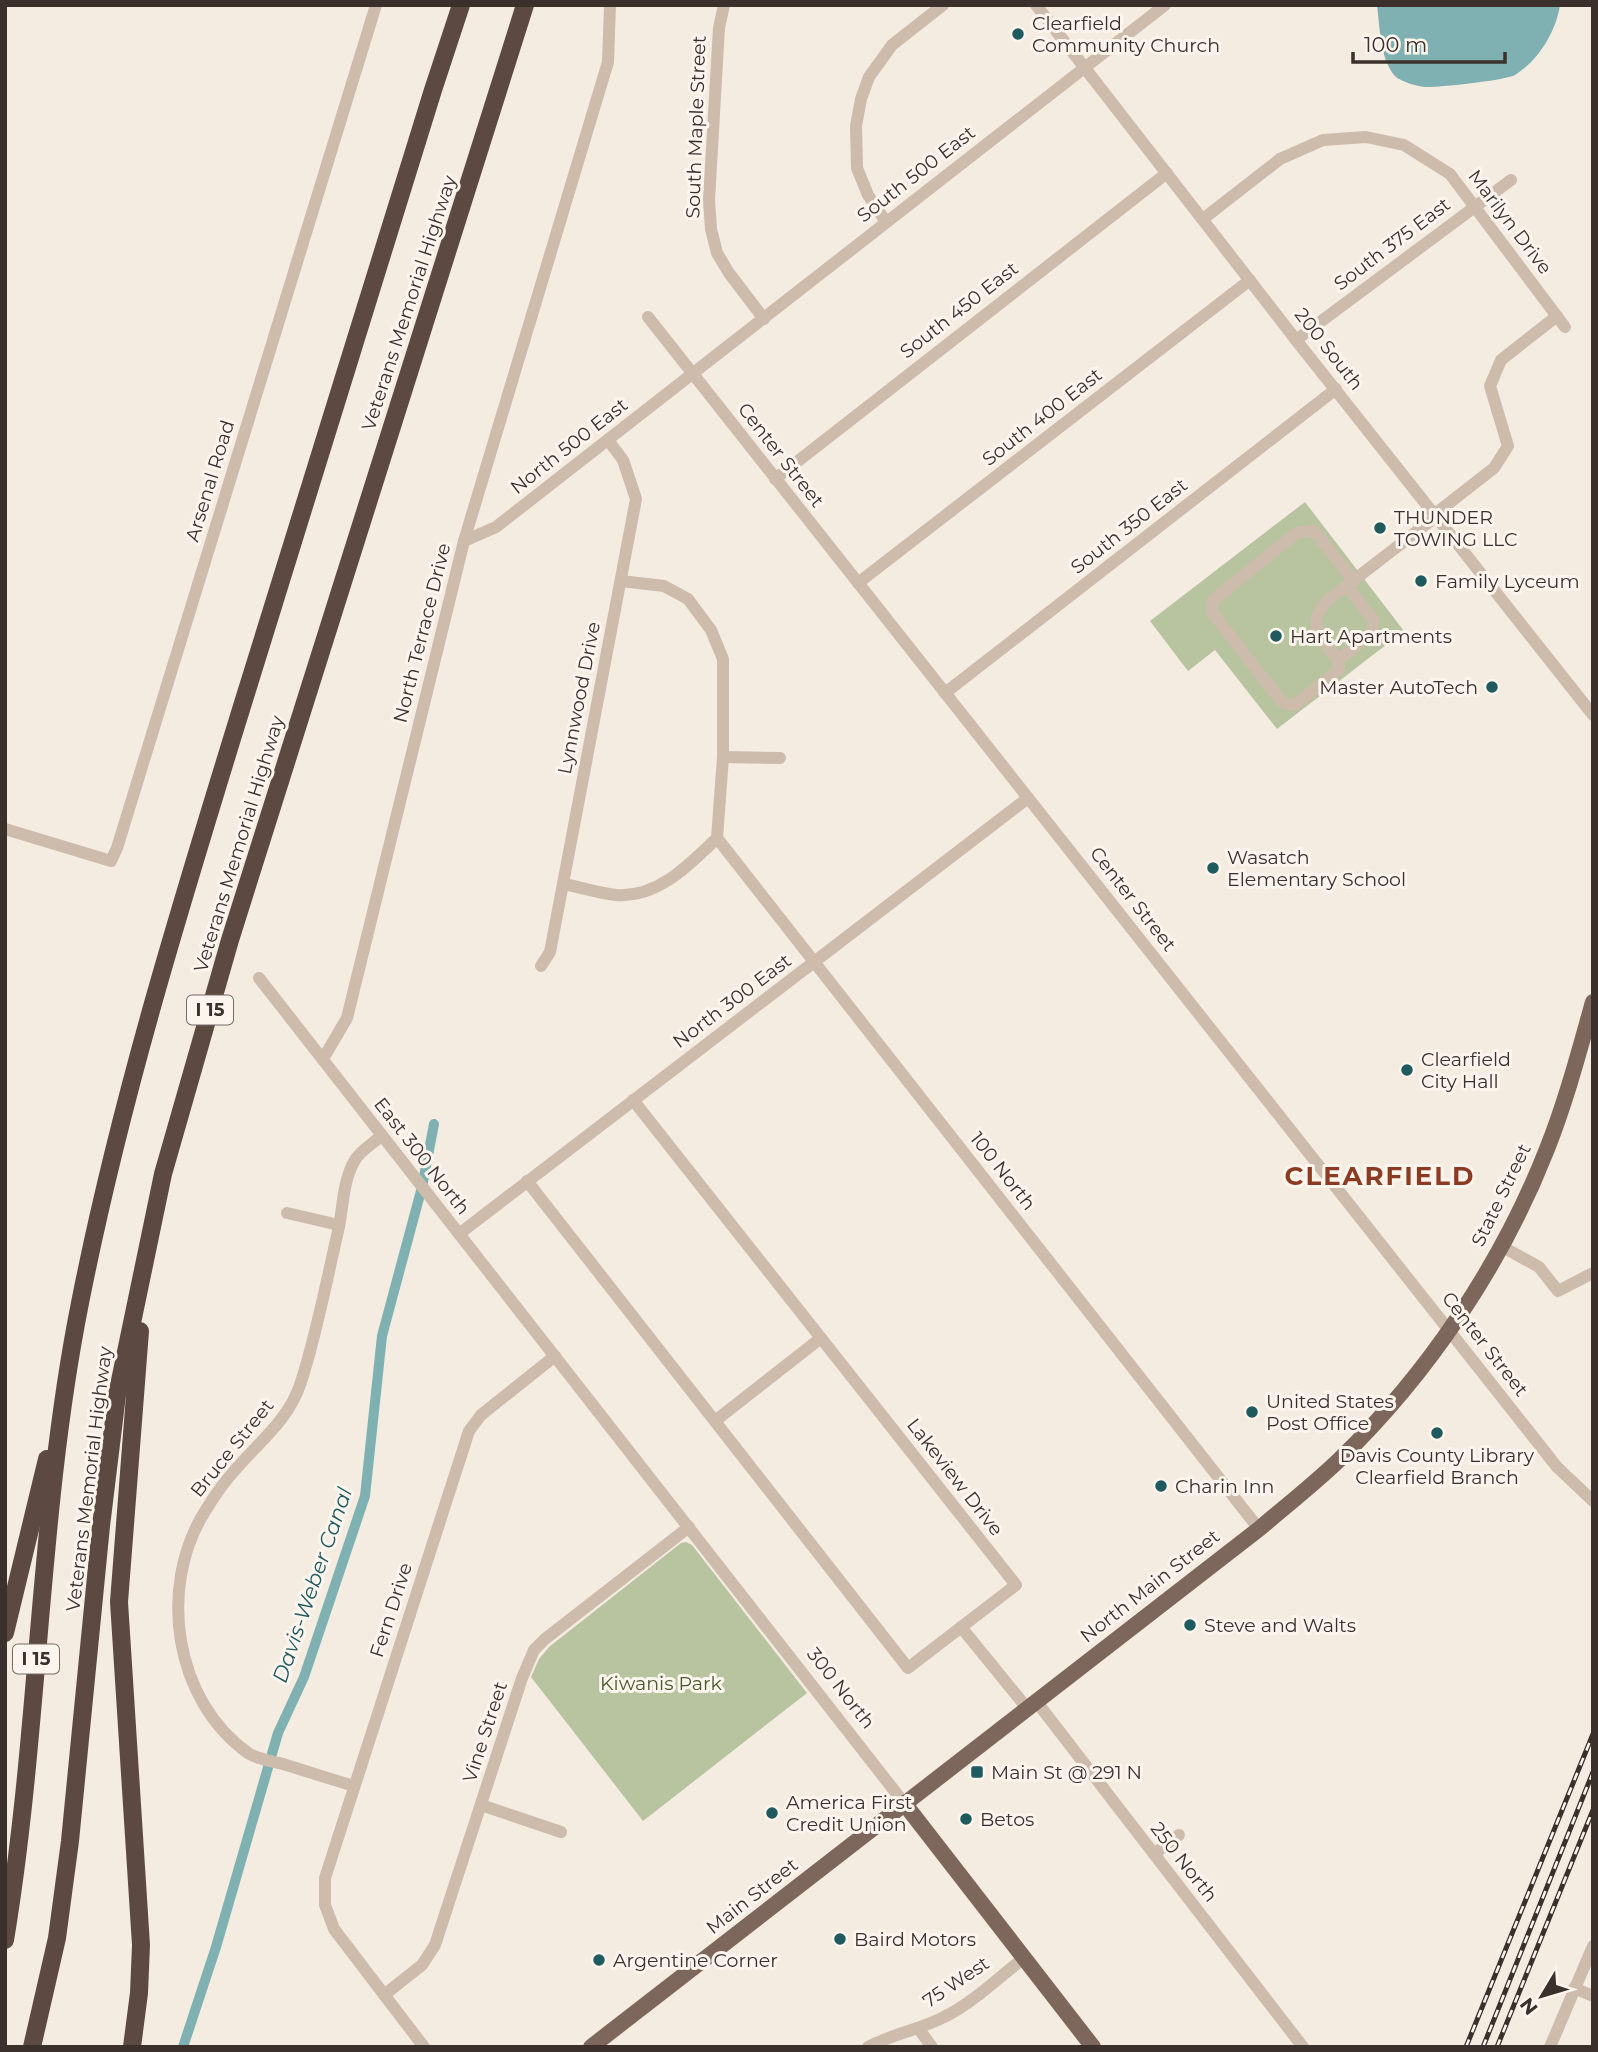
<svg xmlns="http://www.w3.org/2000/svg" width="1598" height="2052" viewBox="0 0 1598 2052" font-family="Montserrat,sans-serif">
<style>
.green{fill:#b8c4a0}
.water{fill:#7fb0b2}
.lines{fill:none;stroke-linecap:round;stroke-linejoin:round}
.canal{stroke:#7fb0b2;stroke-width:10}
.minor{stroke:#cdbbac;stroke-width:12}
.major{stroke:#7d675c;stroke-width:16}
.highway{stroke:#5c4a42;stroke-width:18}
.rail-casing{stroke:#3b302b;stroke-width:5}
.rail{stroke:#fbf5ee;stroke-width:2.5;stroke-dasharray:8;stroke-linecap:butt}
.poi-dot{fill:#1f5a5e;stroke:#fbf5ee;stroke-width:2.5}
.labels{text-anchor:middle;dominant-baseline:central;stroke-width:6;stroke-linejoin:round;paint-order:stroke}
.shield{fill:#fbf5ee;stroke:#756b66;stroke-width:2}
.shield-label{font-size:18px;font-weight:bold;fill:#3b302b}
.poi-label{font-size:19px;fill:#3b302b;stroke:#fbf5ee;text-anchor:start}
.street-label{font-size:19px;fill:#3b302b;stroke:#fbf5ee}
.park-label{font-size:19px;fill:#4a5a2e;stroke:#fbf5ee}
.water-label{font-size:21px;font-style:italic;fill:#1f5a5e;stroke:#fbf5ee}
.district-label{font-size:26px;font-weight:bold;letter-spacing:2px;fill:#8c3b22;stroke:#fbf5ee}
</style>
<rect width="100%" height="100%" fill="#f4ebe1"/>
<g class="green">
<path d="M1305 502 1404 631 1277 729 1215 650 1188 671 1150 621Z"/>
<path d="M686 1542 692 1545 807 1693 643 1821 531 1677 539 1659 549 1647 681 1543Z"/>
</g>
<path class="water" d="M1377 5H1560C1556 32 1538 61 1515 75 1507 80 1436 88 1425 87 1417 86 1401 82 1395 76 1380 59 1380 28 1377 5Z"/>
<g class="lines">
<path class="canal" d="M183 2047 216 1947 278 1733 304 1677 365 1496 382 1336 422 1187 434 1124"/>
<g class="minor">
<path d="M724 5 719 28 709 200 711 229 717 253 729 273 764 319"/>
<path d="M1036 5 1296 340 1593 715"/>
<path d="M1203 219 1280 159 1323 140 1366 137 1404 145 1450 174 1565 327"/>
<path d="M886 222 868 195 857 168 856 126 861 99 869 77 892 45 943 5"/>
<path d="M648 317 1557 1467 1593 1501"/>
<path d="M1296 340 1511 180"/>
<path d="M775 479 1167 173"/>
<path d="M1435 514 1494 468 1508 446 1490 386 1501 360 1557 316"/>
<path d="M464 541 496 527 1165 5"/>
<path d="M858 583 1250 280"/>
<path d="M1347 586 1374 621 1372 633 1338 660C1322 639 1304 624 1328 600L1437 516"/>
<path d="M1338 660 1339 670 1296 704 1290 705 1282 702 1211 611 1213 600 1297 533 1306 531 1315 532 1354 581"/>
<path d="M945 693 1336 389"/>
<path d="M723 757 780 758"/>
<path d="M5 829 111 861 117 848 376 5"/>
<path d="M717 838 1259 1529"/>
<path d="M563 884C580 887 599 893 616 895 658 898 689 865 717 838L723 757V659L711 630 688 599 664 586 621 581"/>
<path d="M541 966 550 952 636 499 623 460 608 440"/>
<path d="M259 978 904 1803"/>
<path d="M323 1059 347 1018 464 541 608 62 610 5"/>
<path d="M527 1181 908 1668 1016 1585 633 1100"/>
<path d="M287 1213 339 1225"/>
<path d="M459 1234 1028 798"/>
<path d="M1501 1246 1539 1267 1558 1291 1593 1273"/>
<path d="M715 1421 821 1338"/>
<path d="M961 1627 1027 1708"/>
<path d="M1036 1701 1303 2047"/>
<path d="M354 1786C330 1779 306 1771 283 1764 271 1761 257 1759 248 1753 174 1700 158 1588 204 1513 213 1498 223 1483 235 1470 260 1441 289 1420 301 1382 317 1333 327 1278 339 1227 343 1206 343 1180 355 1160 360 1151 374 1143 382 1135"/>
<path d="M481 1805 561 1832"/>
<path d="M1154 1854 1179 1835"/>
<path d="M1574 1988 1593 1996"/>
<path d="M384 1995 422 1965 435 1945 522 1678 534 1650 545 1639 689 1527"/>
<path d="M918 2028 932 2047"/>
<path d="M424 2047 334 1929 325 1905V1878L469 1431 481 1415 555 1356"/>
<path d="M868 2047C892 2034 919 2030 944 2017 973 2003 999 1977 1024 1958"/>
<path d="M1550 2047 1593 1946"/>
</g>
<g class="major">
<path d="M904 1803 1093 2047"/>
<path d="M591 2047 1259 1529C1286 1506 1314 1484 1339 1460 1428 1374 1502 1264 1547 1149 1566 1101 1579 1052 1593 1002"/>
</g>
<g class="highway">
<path d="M5 1633 47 1459"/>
<path d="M5 1940C40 1729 38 1513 80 1303 120 1100 182 901 243 703 306 499 370 294 433 90L461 5"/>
<path d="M32 2047 57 1938 70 1841 101 1526 117 1395 163 1174 230 940 525 5"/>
<path d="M132 2047 139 1993 141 1945 119 1602 140 1331"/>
</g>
<defs>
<g id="rail">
<path d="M1466 2047 1593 1734"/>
<path d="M1483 2047 1593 1772"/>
<path d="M1497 2047 1593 1810"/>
</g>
</defs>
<use href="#rail" class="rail-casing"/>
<use href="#rail" class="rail"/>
</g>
<g class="poi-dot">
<circle cx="1018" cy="34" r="7"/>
<circle cx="1380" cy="528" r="7"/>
<circle cx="1421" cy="581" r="7"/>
<circle cx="1276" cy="636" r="7"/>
<circle cx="1492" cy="687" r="7"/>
<circle cx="1213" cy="868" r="7"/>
<circle cx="1407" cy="1070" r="7"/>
<circle cx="1252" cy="1412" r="7"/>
<circle cx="1437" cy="1433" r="7"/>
<circle cx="1161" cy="1486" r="7"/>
<circle cx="1190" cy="1625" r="7"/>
<rect x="970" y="1765" width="14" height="14" rx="3.5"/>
<circle cx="772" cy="1813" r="7"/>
<circle cx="966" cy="1819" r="7"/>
<circle cx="840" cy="1939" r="7"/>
<circle cx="599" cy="1960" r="7"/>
</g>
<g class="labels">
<g class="shield">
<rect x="187" y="995.5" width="46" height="29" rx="5"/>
<rect x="13" y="1644.5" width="46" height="29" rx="5"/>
</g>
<g class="shield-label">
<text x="210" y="1010">I 15</text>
<text x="36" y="1659">I 15</text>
</g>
<g class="poi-label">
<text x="1032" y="23">Clearfield<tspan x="1032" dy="22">Community Church</tspan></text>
<text x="1394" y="517">THUNDER<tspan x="1394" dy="22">TOWING LLC</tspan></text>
<text x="1435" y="581">Family Lyceum</text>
<text x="1290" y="636">Hart Apartments</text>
<text x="1478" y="687" text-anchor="end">Master AutoTech</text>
<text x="1227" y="857">Wasatch<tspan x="1227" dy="22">Elementary School</tspan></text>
<text x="1421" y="1059">Clearfield<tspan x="1421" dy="22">City Hall</tspan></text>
<text x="1266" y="1401">United States<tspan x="1266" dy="22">Post Office</tspan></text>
<text x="1437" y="1455" text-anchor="middle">Davis County Library<tspan x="1437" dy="22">Clearfield Branch</tspan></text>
<text x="1175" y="1486">Charin Inn</text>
<text x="1204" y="1625">Steve and Walts</text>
<text x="991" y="1772">Main St @ 291 N</text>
<text x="786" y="1802">America First<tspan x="786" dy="22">Credit Union</tspan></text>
<text x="980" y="1819">Betos</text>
<text x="854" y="1939">Baird Motors</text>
<text x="613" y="1960">Argentine Corner</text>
</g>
<g class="street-label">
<text transform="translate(696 127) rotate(-88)">South Maple Street</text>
<text transform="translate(916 174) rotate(-38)">South 500 East</text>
<text transform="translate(1510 222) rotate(53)">Marilyn Drive</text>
<text transform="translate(1392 244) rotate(-37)">South 375 East</text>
<text transform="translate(409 303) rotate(-72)">Veterans Memorial Highway</text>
<text transform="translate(959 310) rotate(-38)">South 450 East</text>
<text transform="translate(1329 349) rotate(52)">200 South</text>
<text transform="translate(1042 417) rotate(-38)">South 400 East</text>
<text transform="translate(569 446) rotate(-38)">North 500 East</text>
<text transform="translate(781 455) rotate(52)">Center Street</text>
<text transform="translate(210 481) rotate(-73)">Arsenal Road</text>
<text transform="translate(1129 526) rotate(-38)">South 350 East</text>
<text transform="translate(422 633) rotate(-76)">North Terrace Drive</text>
<text transform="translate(579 698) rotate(-79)">Lynnwood Drive</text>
<text transform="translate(239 844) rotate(-73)">Veterans Memorial Highway</text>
<text transform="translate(1133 899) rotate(52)">Center Street</text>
<text transform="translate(732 1001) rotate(-37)">North 300 East</text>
<text transform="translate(422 1156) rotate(52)">East 300 North</text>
<text transform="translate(1003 1171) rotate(52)">100 North</text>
<text transform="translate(1501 1195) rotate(-64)">State Street</text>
<text transform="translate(1485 1344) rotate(52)">Center Street</text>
<text transform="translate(232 1448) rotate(-51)">Bruce Street</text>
<text transform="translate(955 1477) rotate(52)">Lakeview Drive</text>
<text transform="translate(89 1479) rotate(-83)">Veterans Memorial Highway</text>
<text transform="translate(1150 1586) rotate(-38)">North Main Street</text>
<text transform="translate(391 1610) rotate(-72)">Fern Drive</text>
<text transform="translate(841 1688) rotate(52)">300 North</text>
<text transform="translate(485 1732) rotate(-72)">Vine Street</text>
<text transform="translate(1184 1862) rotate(52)">250 North</text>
<text transform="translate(752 1896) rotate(-38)">Main Street</text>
<text transform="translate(956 1982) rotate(-34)">75 West</text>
</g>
<g class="park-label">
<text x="661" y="1683">Kiwanis Park</text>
</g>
<g class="water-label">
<text transform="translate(312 1585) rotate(-71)">Davis-Weber Canal</text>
</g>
<g class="district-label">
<text x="1380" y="1176">CLEARFIELD</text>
</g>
</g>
<rect width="1598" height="2052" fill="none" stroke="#3b302b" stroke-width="14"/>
<g transform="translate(1542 1996) rotate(232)" stroke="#fbf5ee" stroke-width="5" paint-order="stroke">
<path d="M0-5L12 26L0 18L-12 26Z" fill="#3b302b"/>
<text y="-10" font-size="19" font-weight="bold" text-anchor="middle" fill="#3b302b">N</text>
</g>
<path d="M1353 52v10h152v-10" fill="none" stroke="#3b302b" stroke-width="3.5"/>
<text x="1364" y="52" font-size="21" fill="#3b302b" stroke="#fbf5ee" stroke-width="5" paint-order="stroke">100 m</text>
</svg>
